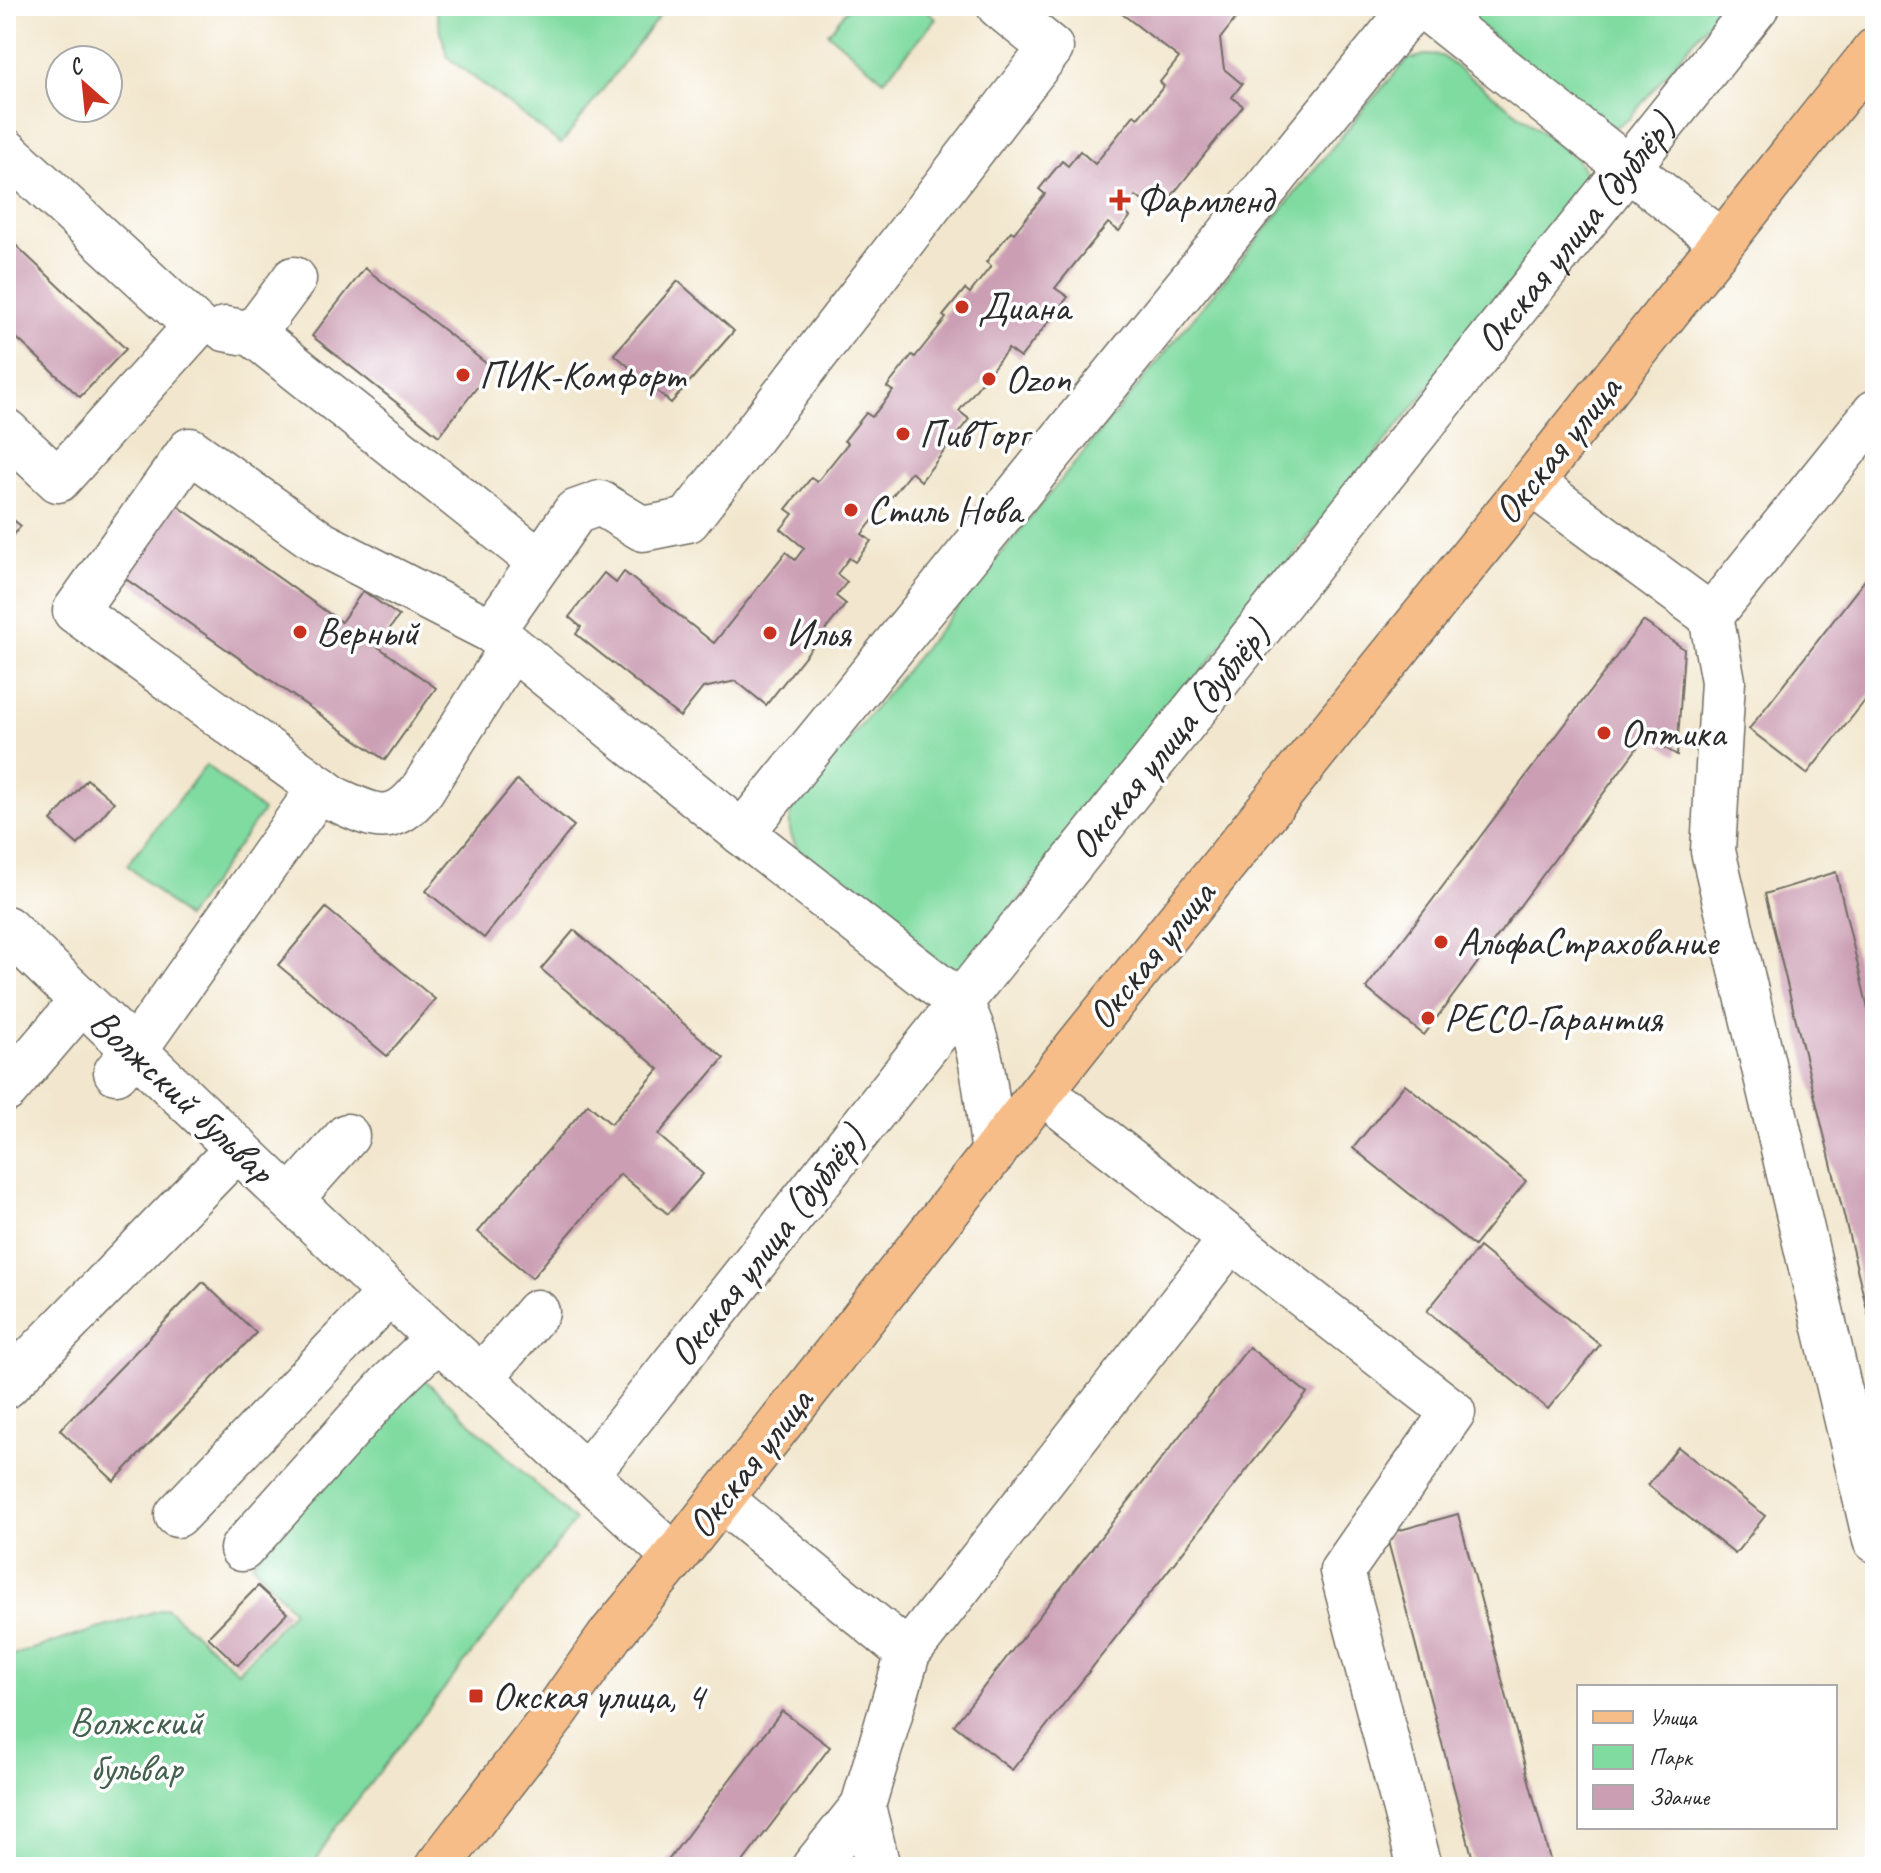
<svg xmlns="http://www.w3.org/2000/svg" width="1881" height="1873" viewBox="0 0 1881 1873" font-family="Caveat,sans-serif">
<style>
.green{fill:#80dba1;stroke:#568366;stroke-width:2}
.building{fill:#cb9eb3}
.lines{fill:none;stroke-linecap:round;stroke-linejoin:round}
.minor-casing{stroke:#716d64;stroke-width:47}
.major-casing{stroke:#716d64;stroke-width:47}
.minor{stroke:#fff;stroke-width:44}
.major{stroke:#f7bd88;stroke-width:44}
.poi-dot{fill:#c8321e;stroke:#fff;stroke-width:3}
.labels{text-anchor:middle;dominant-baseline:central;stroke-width:7;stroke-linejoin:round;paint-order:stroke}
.poi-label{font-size:40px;fill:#2b2b2b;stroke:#fff;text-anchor:start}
.street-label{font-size:40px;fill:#2b2b2b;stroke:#fff}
.park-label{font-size:40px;fill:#44604e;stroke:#fff}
</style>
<rect width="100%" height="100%" fill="#fff"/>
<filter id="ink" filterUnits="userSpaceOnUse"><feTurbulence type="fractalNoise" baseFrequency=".0125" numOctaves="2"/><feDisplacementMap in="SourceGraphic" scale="16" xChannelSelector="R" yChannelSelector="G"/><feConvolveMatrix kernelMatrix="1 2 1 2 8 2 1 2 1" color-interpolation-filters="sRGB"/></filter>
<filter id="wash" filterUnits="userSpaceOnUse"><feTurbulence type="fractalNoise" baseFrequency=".006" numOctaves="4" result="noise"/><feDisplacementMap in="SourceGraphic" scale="32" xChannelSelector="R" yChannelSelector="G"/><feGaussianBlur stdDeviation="1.8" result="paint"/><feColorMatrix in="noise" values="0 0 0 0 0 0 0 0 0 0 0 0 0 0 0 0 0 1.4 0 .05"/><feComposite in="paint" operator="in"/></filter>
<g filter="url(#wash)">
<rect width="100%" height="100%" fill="#f2e7ce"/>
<g class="green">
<path d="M435 6H667L561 144 447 57Z"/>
<path d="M850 6H922L936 19 884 80 828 33Z"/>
<path d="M1456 6H1722L1629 119 1616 127 1599 121Z"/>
<path d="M1425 55 1442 56 1577 159 1585 173 1586 191 965 967H945L804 859C792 841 787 832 791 811L1367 105 1407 60Z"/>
<path d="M206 765 263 811 186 918 127 865Z"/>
<path d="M422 1377 575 1521 330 1835 313 1867H6V1657L166 1608 238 1671 293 1611 252 1563Z"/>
</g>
<g id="blocks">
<g class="building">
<path d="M1112 6H1239L1243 9 1220 39 1224 69 1242 84 1232 97 1243 106 1158 213 1136 196 1124 212 1130 217 1119 231 1108 223 1055 288 1068 297 1020 358 1008 349 959 411 969 419 921 481 911 472 862 534 871 541 855 562 849 558 837 574 847 582 836 596 846 604 766 705 736 681 703 688 680 717 576 634 581 627 569 617 604 573 616 583 624 572 714 643 786 552 795 560 804 548 781 529 793 514 786 509 811 478 817 482 848 443 844 441 866 413 872 417 893 391 887 387 912 355 915 357 946 318 943 316 965 289 970 293 991 266 986 262 1011 231 1014 233 1045 194 1039 189 1062 161 1068 166 1080 151 1095 164 1134 115 1138 118 1164 86 1160 82 1179 58Z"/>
<path d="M6 236 126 349 80 397 6 328Z"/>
<path d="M365 268 492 368 439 436 312 336Z"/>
<path d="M678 281 734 331 671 403 614 354Z"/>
<path d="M175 504 341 622 363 591 399 616 377 646 436 688 385 760 123 577Z"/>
<path d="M6 514 21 526 6 544Z"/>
<path d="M1875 567V688L1807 774 1749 729Z"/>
<path d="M1643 621 1684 649 1677 755 1646 736 1424 1035 1366 988Z"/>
<path d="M87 779 114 802 78 845 51 821Z"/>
<path d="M517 780 574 826 484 938 426 891Z"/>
<path d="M1836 872 1875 1039 1874 1338 1765 894Z"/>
<path d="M326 908 435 999 387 1056 278 965Z"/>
<path d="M574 930 724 1058 658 1135 703 1174 668 1214 620 1174 532 1278 478 1232 588 1104 611 1124 659 1069 541 969Z"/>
<path d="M1405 1084 1526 1181 1474 1246 1353 1148Z"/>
<path d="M1479 1247 1600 1345 1548 1409 1427 1311Z"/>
<path d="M203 1282 256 1333 114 1481 60 1430Z"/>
<path d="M1249 1347 1307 1393 1012 1770 954 1725Z"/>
<path d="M1678 1447 1765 1516 1735 1554 1648 1485Z"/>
<path d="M1458 1514 1552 1867H1475L1386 1534Z"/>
<path d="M258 1586 287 1613 238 1665 208 1637Z"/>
<path d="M782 1711 830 1747 739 1867H663Z"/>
</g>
</g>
</g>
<g filter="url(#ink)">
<use href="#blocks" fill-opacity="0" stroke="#716d64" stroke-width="2"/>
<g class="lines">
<defs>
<g id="minor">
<path d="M1423 6 1722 242"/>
<path d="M6 151 196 326 58 480 6 431"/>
<path d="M225 329 253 334 294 279"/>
<path d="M253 334 540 562"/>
<path d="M1531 483 1711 616 1723 681 1713 851 1875 1540"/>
<path d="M1711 616 1875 412"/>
<path d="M492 631 575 512 600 503 643 529 688 520 1051 48 999 6"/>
<path d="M512 647 422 790C393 828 374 817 335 799L75 611 190 450 322 544 492 631 512 647 742 833 960 1003C984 1042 987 1107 994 1153"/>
<path d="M742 833 1414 6"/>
<path d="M6 928 371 1276 675 1557"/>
<path d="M116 1072 135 1050 320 788"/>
<path d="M6 1090 82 1001"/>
<path d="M1042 1092 1453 1412 1342 1571 1420 1867"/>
<path d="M291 1199 347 1136"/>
<path d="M481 1378 537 1312"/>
<path d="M6 1386 238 1148"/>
<path id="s1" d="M586 1475 984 973 1757 6"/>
<path d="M721 1499 908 1653"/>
<path d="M177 1515 389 1293"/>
<path d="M242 1549 390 1384 438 1338"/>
<path d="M814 1867 863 1806"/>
<path d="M878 1867 863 1806 908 1653 1231 1239"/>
</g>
<path id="major" d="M437 1867 551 1719 611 1634 675 1557 1076 1048 1531 483 1875 50"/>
</defs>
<use href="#minor" class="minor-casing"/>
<use href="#major" class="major-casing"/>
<use href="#minor" class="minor"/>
<use href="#major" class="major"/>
</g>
</g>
<g class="poi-dot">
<path d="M1116 188h8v8h8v8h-8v8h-8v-8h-8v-8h8z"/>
<circle cx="962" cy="307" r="8"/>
<circle cx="463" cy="375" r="8"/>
<circle cx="989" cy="379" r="8"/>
<circle cx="903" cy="434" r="8"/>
<circle cx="851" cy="510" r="8"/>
<circle cx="300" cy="632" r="8"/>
<circle cx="770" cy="633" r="8"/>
<circle cx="1604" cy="733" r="8"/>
<circle cx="1441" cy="942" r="8"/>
<circle cx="1428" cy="1018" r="8"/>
<rect x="468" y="1688" width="16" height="16" rx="4"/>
</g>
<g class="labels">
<g class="poi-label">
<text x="1136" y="200">Фармленд</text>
<text x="978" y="307">Диана</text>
<text x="479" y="375">ПИК-Комфорт</text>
<text x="1005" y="379">Ozon</text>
<text x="919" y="434">ПивТорг</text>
<text x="867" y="510">Стиль Нова</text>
<text x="316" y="632">Верный</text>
<text x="786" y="633">Илья</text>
<text x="1620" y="733">Оптика</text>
<text x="1457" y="942">АльфаСтрахование</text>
<text x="1444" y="1018">РЕСО-Гарантия</text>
<text x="492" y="1696">Окская улица, 4</text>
</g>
<g class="street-label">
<text stroke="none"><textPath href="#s1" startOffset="1588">Окская улица (дублёр)</textPath></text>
<text transform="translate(1557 450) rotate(-51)">Окская улица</text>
<text transform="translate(1170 740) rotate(-51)">Окская улица (дублёр)</text>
<text transform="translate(1151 955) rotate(-51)">Окская улица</text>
<text transform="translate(182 1096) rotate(43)">Волжский бульвар</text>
<text transform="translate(767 1246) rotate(-52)">Окская улица (дублёр)</text>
<text transform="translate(750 1463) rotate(-52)">Окская улица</text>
</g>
<g class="park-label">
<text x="136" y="1722">Волжский<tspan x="136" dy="46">бульвар</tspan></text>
</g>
</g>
<rect width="1881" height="1873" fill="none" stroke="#fff" stroke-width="32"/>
<rect x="1577" y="1685" width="260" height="144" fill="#ffffff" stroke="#aaaaaa" stroke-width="2"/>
<rect x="1593" y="1711" width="40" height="12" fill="#f7bd88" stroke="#aaaaaa" stroke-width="2"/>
<text x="1649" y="1725" font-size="24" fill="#2b2b2b">Улица</text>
<rect x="1593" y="1745" width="40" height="24" fill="#80dba1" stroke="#aaaaaa" stroke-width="2"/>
<text x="1649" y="1765" font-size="24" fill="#2b2b2b">Парк</text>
<rect x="1593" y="1785" width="40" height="24" fill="#cb9eb3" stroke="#aaaaaa" stroke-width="2"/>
<text x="1649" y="1805" font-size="24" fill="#2b2b2b">Здание</text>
<g transform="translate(84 84) rotate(333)"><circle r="38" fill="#ffffff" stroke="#aaaaaa" stroke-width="2"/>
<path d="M0-6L14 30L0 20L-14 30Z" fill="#c8321e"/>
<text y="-12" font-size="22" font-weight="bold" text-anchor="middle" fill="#2b2b2b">С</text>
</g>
</svg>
